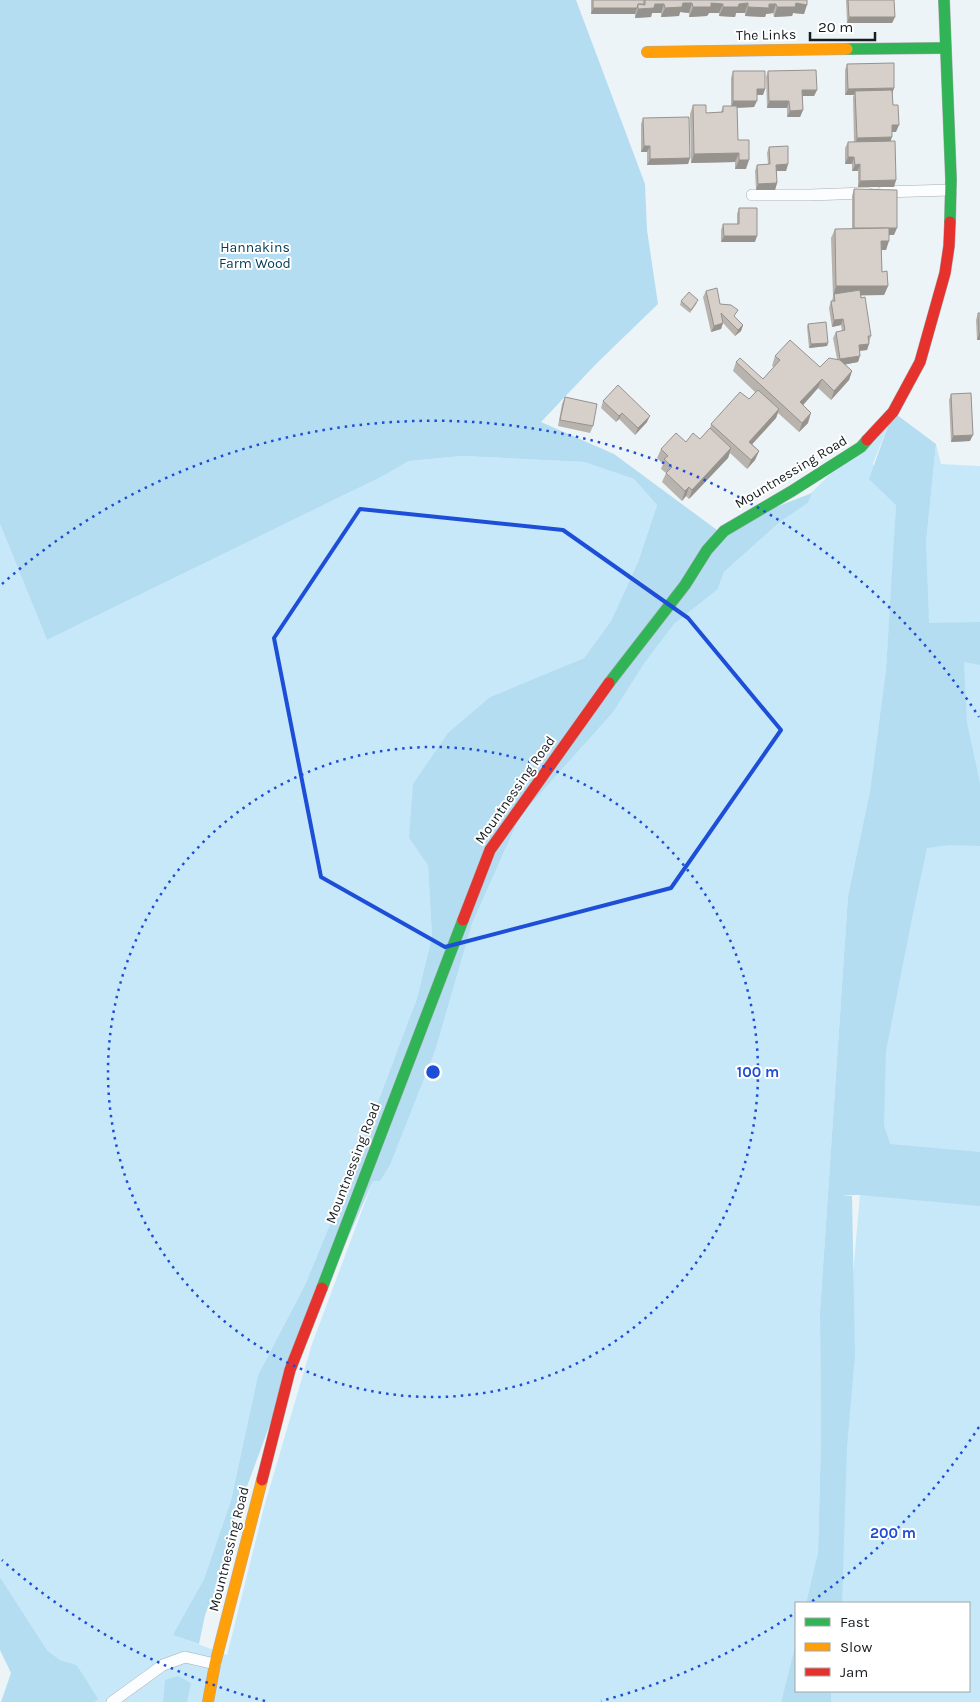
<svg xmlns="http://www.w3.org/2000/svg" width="980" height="1702" viewBox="0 0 980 1702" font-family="Karla,sans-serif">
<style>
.green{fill:#c7e8f9}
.forest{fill:#b4ddf1}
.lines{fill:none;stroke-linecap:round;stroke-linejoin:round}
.lane-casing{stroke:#a8aeb2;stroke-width:12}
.fast-casing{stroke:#a8aeb2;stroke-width:12}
.slow-casing{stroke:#a8aeb2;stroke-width:12}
.jam-casing{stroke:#a8aeb2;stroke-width:12}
.lane{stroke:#fcfdfe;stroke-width:11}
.fast{stroke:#30b455;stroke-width:11}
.slow{stroke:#ff9f0a;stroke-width:11}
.jam{stroke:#e5322d;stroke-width:11}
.wall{fill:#b9b3ae}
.shaded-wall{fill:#96928d}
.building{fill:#d7d0ca;stroke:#96928d}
.marked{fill:none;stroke:#1d4ed8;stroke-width:4;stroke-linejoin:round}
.ring{fill:none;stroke:#1d4ed8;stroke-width:2.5;stroke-dasharray:2.5 5}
.labels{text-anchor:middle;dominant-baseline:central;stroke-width:4;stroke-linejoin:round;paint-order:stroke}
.street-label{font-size:14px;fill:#161d20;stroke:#fff}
.park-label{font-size:14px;fill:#003c52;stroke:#fff}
.centre{fill:#1d4ed8;stroke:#fff;stroke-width:2.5}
.ring-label{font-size:15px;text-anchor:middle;font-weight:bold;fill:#1d4ed8;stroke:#fff;stroke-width:4;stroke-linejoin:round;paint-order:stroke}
</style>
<rect width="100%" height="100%" fill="#ecf4f8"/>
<g class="green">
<path d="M893 412 873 464 896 505 895 531 886 669 870 791 848 896 820 1312 821 1438 818 1552 806 1603H796V1642L781 1702H94L97 1699 82 1673 76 1666 60 1660 47 1650 0 1577V524L47 640 383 476 409 461 462 456 584 462 634 479 657 505 638 562 611 621 584 658 490 697 409 838 428 864 432 937 417 998 352 1171 305 1285 258 1375 231 1500 204 1579 174 1635 227 1655 264 1507 312 1344 373 1181 436 1048 472 924 520 816 674 624 718 589 724 572 780 522 808 503 811 493Z"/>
<path d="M936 444 941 464 980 466V1702H816L817 1691H969V1603H824L860 1195Z"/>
</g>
<g class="forest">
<path d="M0 0H576L645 184 647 230 658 304 596 364 541 422 614 454 717 530 812 493 808 503 780 522 724 572 718 589 674 624 645 662 613 712 520 816 472 924 436 1048 390 1165 380 1181H373L290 1370 229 1535 217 1587 205 1615 199 1644 173 1635 204 1579 231 1500 258 1375 305 1285 352 1171 417 998 432 937 428 865 409 838 413 784 448 733 490 697 584 658 611 621 638 562 657 505 634 479 584 462 462 456 409 461 383 476 47 640 0 524Z"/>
<path d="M893 412 936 444 926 543 929 623 980 622V665L964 662 967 723 980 783V846L949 845 927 848 912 918 886 1051 884 1125 890 1144 980 1152V1206L860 1195H841L852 1196 855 1355 847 1447 842 1603H806L818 1552 821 1438 820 1312 848 896 870 791 886 669 896 505 869 479Z"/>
<path d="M0 1577 47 1650 60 1660 76 1665 82 1673 98 1699 94 1702H1L11 1673 0 1650Z"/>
<path d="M796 1642V1691H831V1702H781Z"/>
<path d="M178 1676 191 1683 187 1702H163L165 1680Z"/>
</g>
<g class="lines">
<defs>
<g id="lane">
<path d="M883 192 951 190"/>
<path d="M752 195H809L867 193"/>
<path d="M112 1702 163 1665 185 1657 215 1664"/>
</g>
<g id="fast">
<path d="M944 0 951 179 950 222"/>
<path d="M847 49 945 48"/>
<path d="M609 683 685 585 707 550 724 531 792 491 861 447 867 440"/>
<path d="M322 1288 463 920"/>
</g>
<g id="slow">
<path d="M647 52 847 49"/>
<path d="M208 1702 215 1664 262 1480"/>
</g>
<g id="jam">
<path d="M867 440 893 412 920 362 945 273 949 246 950 222"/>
<path d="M463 920 490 850 609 683"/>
<path d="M262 1480 290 1370 322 1288"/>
</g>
</defs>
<use href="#lane" class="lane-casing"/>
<use href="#fast" class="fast-casing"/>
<use href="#slow" class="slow-casing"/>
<use href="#jam" class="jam-casing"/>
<use href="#lane" class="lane"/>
<use href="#fast" class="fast"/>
<use href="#slow" class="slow"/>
<use href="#jam" class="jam"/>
</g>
<g class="wall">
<path d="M591 0H807L804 14 793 13 792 16 774 17 773 13 766 14 765 17 745 16V13H736L735 17 719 16V13H709L707 16 689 17V13L680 12 679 16 661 17V13H652L651 17 635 18V14H591Z"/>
<path d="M846 0H894L895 17 892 23H847Z"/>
<path d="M847 64 894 88 892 94 893 105 896 132H892L890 141 896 180 894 187H858V171H852V164H845V148L848 142H854L853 97 854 95H845V70Z"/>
<path d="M733 71 765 89 763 95H757L754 107 737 108 738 140 746 169H735V162L691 163 690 114 693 105 706 113 721 112 723 106H731V78Z"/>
<path d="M768 71 817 90 814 96H803V110L800 117H787V108H767L766 77Z"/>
<path d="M643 118 690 158 688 164 647 165V152H641V124Z"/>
<path d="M769 147 788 164 786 171H776L777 183 775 190H756L755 171 757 165 768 164 767 153Z"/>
<path d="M854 189 894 235H889L886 250H882V272L888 286 884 295H861L871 336 867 350 860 351 858 362 845 364 852 371 849 380 831 400 818 388 803 405 808 423 799 432 778 413 776 418 752 444 759 451 755 460 747 469 730 453 728 458 689 499 686 496 682 501 662 482 666 473 661 469 663 464 657 458 661 449 686 442 700 439 710 428 711 424 749 399 755 392 733 371 736 362 763 379 774 367 772 366 775 356 820 367 837 359 833 338 836 332 842 331 841 325 832 327 829 308 831 301H832L833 296 831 238 835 229H852V196Z"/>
<path d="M739 208 755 242H721V230L723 224H737V214Z"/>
<path d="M706 291 720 304 735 317 743 325 741 331 735 336 723 323 721 329 711 332 703 297Z"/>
<path d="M681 301 697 303 690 313 680 305Z"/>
<path d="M978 313 980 340H977L976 320Z"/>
<path d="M808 324 828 343 827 346 809 348 807 327Z"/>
<path d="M951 394 970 441 951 442 949 400Z"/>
<path d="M565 397 593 426 590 433 558 426 562 404Z"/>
<path d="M603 401 647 422 635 435 619 419 616 422 601 408Z"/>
</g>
<g class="shaded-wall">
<path d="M683 3H692L689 13 680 12 679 16 661 17 665 8Z"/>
<path d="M711 3 723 4 719 13H709L707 16 689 17 693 7Z"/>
<path d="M748 3 745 13H736L735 17 719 16 723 7 739 4Z"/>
<path d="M796 3 807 5 804 14 793 13 792 16 774 17 777 7Z"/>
<path d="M655 4H664L661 13H652L651 17 635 18 638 9Z"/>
<path d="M776 4 773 13 766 14 765 17 745 16 748 7Z"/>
<path d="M593 8H637L635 14H591Z"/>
<path d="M849 17H895L892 23H847Z"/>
<path d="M894 88 892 94 855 91 854 95H845L848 89Z"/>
<path d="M757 89H765L763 95H754Z"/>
<path d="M802 90H817L814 96H800Z"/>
<path d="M733 101H757L754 107 731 108Z"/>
<path d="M769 101H789L787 108H767Z"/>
<path d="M803 110 800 117H787L790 111Z"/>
<path d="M892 125H899L896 132H889Z"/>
<path d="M892 137 890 143 855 144 857 138Z"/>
<path d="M644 146H650L647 152H641Z"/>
<path d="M739 153 735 162 691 163 694 154Z"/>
<path d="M848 157H854L852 164H845Z"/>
<path d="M690 158 688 164 647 165 650 159Z"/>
<path d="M739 160H749L746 169H735Z"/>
<path d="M788 164 786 171H774L776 165Z"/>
<path d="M860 164 858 171H852L855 165Z"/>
<path d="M896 180 894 187H858L860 181Z"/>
<path d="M777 183 775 190H756L758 184Z"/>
<path d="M854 228H897L894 235H852Z"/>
<path d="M724 236H757L755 242H721Z"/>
<path d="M881 241H889L886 250H878Z"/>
<path d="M836 286H888L884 295 834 296V294L833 296Z"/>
<path d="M843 319 841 325 832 327 834 320Z"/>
<path d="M723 323 721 329 711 332 714 326Z"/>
<path d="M743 325 741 331 735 336 738 330Z"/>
<path d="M979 334H980V340H977Z"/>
<path d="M828 343 827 346 809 348 811 344Z"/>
<path d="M869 344 867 350 856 351 859 345Z"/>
<path d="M860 356 858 362 838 366 840 359Z"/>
<path d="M852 371 849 380 831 400 834 391Z"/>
<path d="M822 379 818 388 797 412 800 402Z"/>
<path d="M779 409 776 418 746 451 749 442Z"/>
<path d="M622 413 619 419 616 422 619 416Z"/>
<path d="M811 413 808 423 799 432 802 423Z"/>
<path d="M650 416 647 422 635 435 638 428Z"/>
<path d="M973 435 970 441 951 442 953 436Z"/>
<path d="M731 448 728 458 689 499 692 490Z"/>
<path d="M759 451 755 460 747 469 751 460Z"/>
<path d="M689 487 686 496 682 501 685 491Z"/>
</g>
<g class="building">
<path d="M593 0H644V4H638L637 8H593Z"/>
<path d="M645 0H807V5L796 3 795 7H777L776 4H769V8L748 7V3L739 4 738 7H723V4L711 3V7H693L692 3H683L682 7 665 8 664 4H655L654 8 638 9V4L645 5Z"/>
<path d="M848 0H894L895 17H849Z"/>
<path d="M894 63V88L848 89 847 64Z"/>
<path d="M816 70 817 90H802L803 110 790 111 789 101H769L768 71Z"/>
<path d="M733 71H765V89H757V101H733Z"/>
<path d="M892 90 893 105H898L899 125H892V137L857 138 855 91Z"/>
<path d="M693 105H706V113L723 112V106H737L738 140H749V160H739V153L694 154Z"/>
<path d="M689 117 690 158 650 159V146H644L643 118Z"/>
<path d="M895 141 896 180 860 181V164L855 165 854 157H848V142Z"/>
<path d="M788 146V164L776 165 777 183 758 184 757 165 770 164 769 147Z"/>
<path d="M854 189 897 190V228H854Z"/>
<path d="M739 208H757V236H724L723 224H739Z"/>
<path d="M889 228V241H881L882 272 887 271 888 286H836L835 229Z"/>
<path d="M717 288 720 304 731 305 738 310 734 316 743 325 738 330 721 313 723 323 714 326 706 291Z"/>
<path d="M860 290 861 298 865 297 871 336H868L869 344 859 345 860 356 840 359 836 332 845 330 843 319 834 320 831 301H835L834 294Z"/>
<path d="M689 292 698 300 691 310 681 301Z"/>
<path d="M978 313H980V334H979Z"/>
<path d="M826 322 828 343 811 344 808 324Z"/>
<path d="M790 340 820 367 829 358 840 360 852 371 834 391 822 379 800 402 811 413 802 423 736 362 740 358 763 379 780 360 775 356Z"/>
<path d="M618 385 650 416 638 428 622 413 619 416 603 401Z"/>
<path d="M758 390 779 409 749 442 759 451 751 460 711 424 740 392 749 399Z"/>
<path d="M971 393 973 435 953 436 951 394Z"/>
<path d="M565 397 597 404 593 426 560 420Z"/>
<path d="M710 428 731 448 692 490 689 487 685 491 666 473 672 467 664 459 668 456 661 449 676 433 686 442 693 433 700 439Z"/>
</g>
<path class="marked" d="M360 509 563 530 688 618 781 730 671 888 445 947 321 877 274 638Z"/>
<g class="ring">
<circle cx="433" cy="1072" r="325"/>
<path d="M979 1427A651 651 0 0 1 811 1602M792 1615A651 651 0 0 1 601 1701M265 1701A651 651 0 0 1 2 1560M2 584A651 651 0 0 1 979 717"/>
</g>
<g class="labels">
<g class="street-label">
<text transform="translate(766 35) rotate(-1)">The Links</text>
<text transform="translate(791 472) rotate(-31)">Mountnessing Road</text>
<text transform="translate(515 790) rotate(-55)">Mountnessing Road</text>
<text transform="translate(353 1163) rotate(-69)">Mountnessing Road</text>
<text transform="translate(229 1549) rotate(-76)">Mountnessing Road</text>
</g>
<g class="park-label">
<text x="255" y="247">Hannakins<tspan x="255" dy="16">Farm Wood</tspan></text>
</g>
</g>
<circle cx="433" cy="1072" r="8" class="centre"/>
<g class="ring-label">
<text x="758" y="1077">100 m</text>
<text x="893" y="1538">200 m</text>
</g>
<rect x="795" y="1602" width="175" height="90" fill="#ffffff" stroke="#a2a5a6"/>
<rect x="805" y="1618" width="25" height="8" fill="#30b455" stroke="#a2a5a6"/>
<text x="840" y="1627" font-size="15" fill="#161d20">Fast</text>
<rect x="805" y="1643" width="25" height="8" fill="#ff9f0a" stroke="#a2a5a6"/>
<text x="840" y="1652" font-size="15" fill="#161d20">Slow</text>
<rect x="805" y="1668" width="25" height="8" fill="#e5322d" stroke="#a2a5a6"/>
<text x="840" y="1677" font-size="15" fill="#161d20">Jam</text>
<path d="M810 32v8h65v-8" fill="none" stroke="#161d20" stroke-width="2.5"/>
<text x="818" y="32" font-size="15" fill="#161d20" stroke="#ffffff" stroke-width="4" paint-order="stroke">20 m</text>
</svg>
